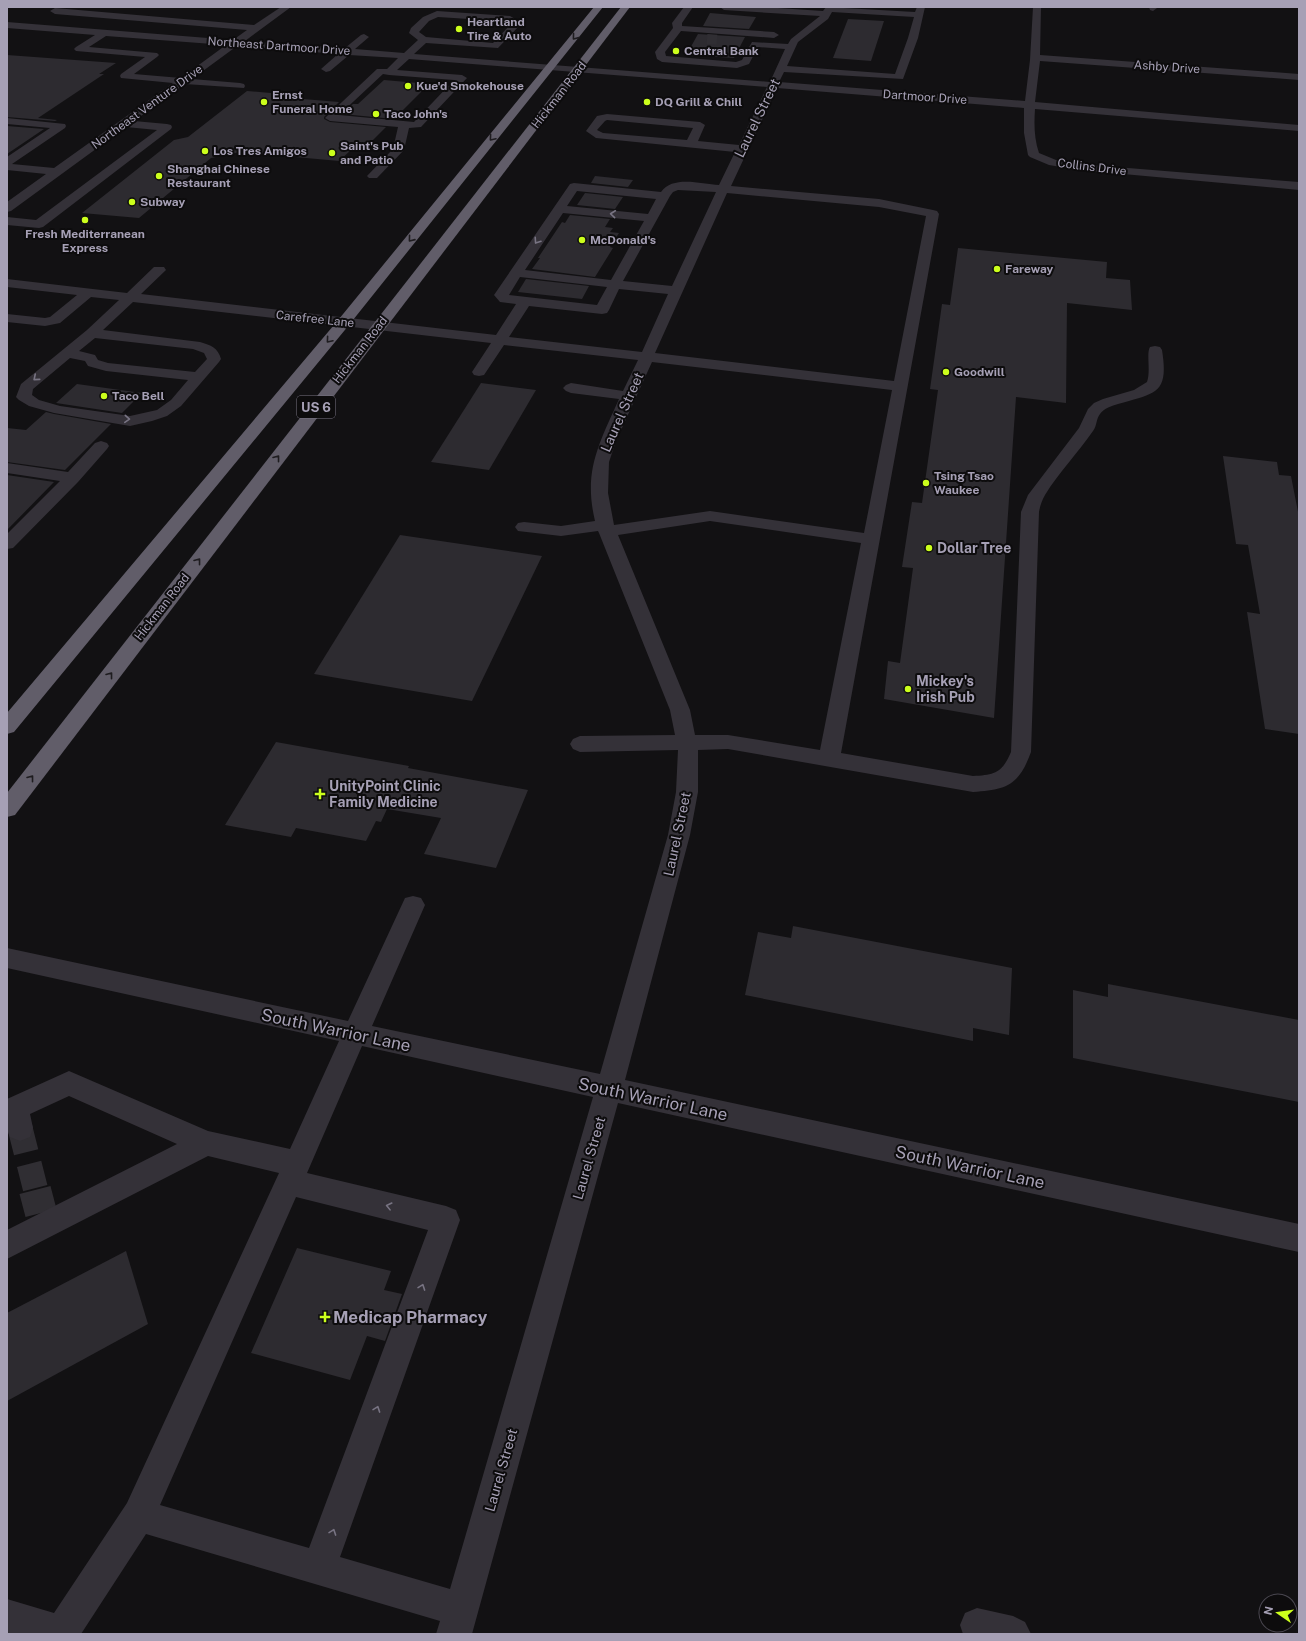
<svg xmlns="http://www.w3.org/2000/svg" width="1306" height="1641" viewBox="0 0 1306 1641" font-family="'Public Sans',sans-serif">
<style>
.building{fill:#2d2b30}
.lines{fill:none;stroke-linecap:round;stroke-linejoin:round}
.minor-tunnel-far2{stroke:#302e33;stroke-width:10;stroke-dasharray:10 5;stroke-linecap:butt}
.minor-tunnel-far1{stroke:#302e33;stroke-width:25;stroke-dasharray:25 12;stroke-linecap:butt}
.minor-tunnel{stroke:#302e33;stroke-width:32;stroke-dasharray:32 16;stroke-linecap:butt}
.minor{fill:#343138;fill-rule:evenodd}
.highway{fill:#615d69;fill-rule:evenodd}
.oneway{stroke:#1e1c1f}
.oneway2{stroke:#787483}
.poi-dot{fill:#ccff1c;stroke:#0d0c0d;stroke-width:1.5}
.labels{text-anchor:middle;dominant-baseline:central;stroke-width:4;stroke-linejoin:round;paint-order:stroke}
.far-poi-label{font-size:12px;font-weight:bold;fill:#a6a0b5;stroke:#0d0c0d;text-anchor:start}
.far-street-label{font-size:12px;fill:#a6a0b5;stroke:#0d0c0d}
.shield{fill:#0d0c0d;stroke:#787483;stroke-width:1}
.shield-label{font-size:13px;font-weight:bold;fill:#a6a0b5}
.street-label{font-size:14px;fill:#a6a0b5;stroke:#0d0c0d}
.poi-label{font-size:14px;font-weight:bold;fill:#a6a0b5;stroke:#0d0c0d;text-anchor:start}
.near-street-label{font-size:17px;fill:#a6a0b5;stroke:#0d0c0d}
.near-poi-label{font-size:17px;font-weight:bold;fill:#a6a0b5;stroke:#0d0c0d;text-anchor:start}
</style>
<rect width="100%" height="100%" fill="#121113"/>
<g class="building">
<path d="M710 13 756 17 749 29 703 26Z"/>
<path d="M848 19 884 21 871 61 833 58Z"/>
<path d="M698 34 745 37 734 58 689 55 691 52H688Z"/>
<path d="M7 55 116 63 99 74H104L38 118 57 120 55 121 7 117Z"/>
<path d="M384 80 429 84 394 119 342 114 353 104H358Z"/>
<path d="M247 91 282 94 279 97 339 102 324 117V119L330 122 386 127 363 150H351L339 161 240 152 211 158 139 218 82 213 174 140 188 137Z"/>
<path d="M7 126 44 129 7 154Z"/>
<path d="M595 176 633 180 628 187 591 183Z"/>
<path d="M585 193 623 197 615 209 577 205Z"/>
<path d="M570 215 610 219 605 227 613 228 610 232 619 233 610 247 613 248 595 277 532 269 540 258H538L562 222 565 223Z"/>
<path d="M958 248 1107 262 1106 278 1130 280 1132 310 1067 303 1066 403 1016 397 994 718 884 699 888 661 900 663 913 568 902 567 912 502 922 503 938 390 930 389 942 304 950 305Z"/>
<path d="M526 279 589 286 582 299 518 292Z"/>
<path d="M481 383 536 390 489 470 431 462Z"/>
<path d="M77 384 142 393 122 413 56 403Z"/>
<path d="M46 412 54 414 111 424 65 470 7 462V428L26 430Z"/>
<path d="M1223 456 1277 462 1279 475 1291 476 1299 517V734L1265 729 1247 612 1260 614 1248 545 1236 544Z"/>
<path d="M7 475 54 482 7 530Z"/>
<path d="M400 535 542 556 472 701 314 674Z"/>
<path d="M276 742 409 766 408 768 528 790 496 868 424 854 441 818 387 809 381 822 376 821 366 841 296 828 291 837 225 825Z"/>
<path d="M793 926 1012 968 1009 1035 973 1028V1041L745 995 758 932 791 938Z"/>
<path d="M1108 984 1299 1020V1102L1073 1058V990L1108 997Z"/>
<path d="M297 1248 391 1271 384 1290 402 1294 385 1341 367 1336 350 1380 251 1353Z"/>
<path d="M126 1251 148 1324 7 1401V1313Z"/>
</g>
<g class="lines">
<path class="minor-tunnel-far2" d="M707 39 721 40"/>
<path class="minor-tunnel-far1" d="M20 1128 36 1191"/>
<path class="minor-tunnel" d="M35 1190 41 1213"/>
<g class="minor">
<path d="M281 7H291L245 41 345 48 361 35 364 34 369 37 355 49 404 53 418 40 409 33 411 28 423 17 437 11 510 16 522 23 498 48 426 43 414 54 770 82 785 49 758 47 749 64 737 68 662 62 657 59 655 52 673 28 672 23 684 7H693L682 23V26L774 32 779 35 774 38 681 31 665 52 666 56 736 62 742 60 752 42 788 44 791 39 820 16 724 10 720 7H763L823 11 826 7 915 12 917 7H925L918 38 903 79 784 72 779 82 1025 101 1030 60 1033 7H1041L1040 55 1299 74V80L1040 61 1035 102 1299 125V131L1035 109C1034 124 1034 138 1039 153L1056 160 1079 164 1299 182V190L1079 170 1049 165 1030 157 1028 155 1024 133V108L777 88 731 186 879 199 933 210 937 211 939 214 841 753 973 776C995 775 1002 773 1011 752L1021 512 1028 495 1079 428 1088 409 1094 403 1103 399 1134 390 1147 382C1151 371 1146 353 1150 347L1155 346 1160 347 1162 350C1169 394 1156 393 1118 404 1112 406 1104 408 1100 414 1096 419 1097 426 1093 431 1078 453 1059 472 1045 495 1042 500 1040 506 1039 512L1031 752C1019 785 1007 790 973 792L728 749 698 750V792L690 835 625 1080 1299 1224V1252L618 1103 472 1634H436L440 1621 146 1534 81 1634H9L7 1633V1599L54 1613 127 1503 279 1173 208 1156 7 1259V1230L177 1144 69 1096 30 1114 33 1128 30 1137 20 1141 10 1137 7 1129V1099L69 1071 208 1131 290 1149 339 1041 7 968V948L348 1021 405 898 413 896 421 898 425 905 372 1026 600 1074 668 835 676 792 678 750 580 752 573 749 570 744 573 739 580 736 675 735 670 710 599 533 598 531 561 536 518 531 515 527 518 523 524 522 561 526 595 521C583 471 599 444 619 399L571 393 566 391 563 388 566 385 571 383 623 391 638 360 504 345 484 375 479 376 474 375 472 372 491 343 133 302 103 330 200 342C211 345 218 348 221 359L219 362 181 406 167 416 152 421 130 426 54 413 29 406 19 400 16 397 21 384 87 330 119 300 91 297 60 323 45 326 7 322V314L45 318 50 317 77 295 7 287V279L127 293 154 267H164L166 270 141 294 496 335 516 304 500 302 494 295 570 184 574 183 661 192C673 175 701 184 719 185L735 152 596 138 586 131 597 116 607 114 700 122 705 125 698 141 739 145 767 87 409 59 397 70 462 75 467 78 421 127 409 128 404 150 377 178H369L367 176 393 149 398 127 330 121 325 118 377 69H387L398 58 349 55 330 71 326 72 321 69 338 54 237 46 192 79 240 83 244 84 245 86 244 88 185 84 134 121 167 124 171 125 172 127 171 129 43 227 39 228 7 225V217L36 220 157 130 126 127 11 211 7 212V202L46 174 7 170V157L50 128 7 124V118L65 124 66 126 65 128 12 164 54 168 173 83 121 78 120 76 121 74 145 57 76 51 74 49 76 47 95 35 7 28V22L233 40 247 30 55 14 50 11 55 8 254 25ZM832 12 914 17 908 38 895 74 787 66 798 42 828 19ZM438 17 500 21 511 24 493 43 426 37 419 32 429 21ZM106 36 226 45 181 78 134 74 157 57 159 55 157 53 89 47ZM383 74 389 75 454 80 414 122 339 115ZM607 120 693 128 687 140 603 133 597 130 605 121ZM678 190 716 192 672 286 623 281 670 196 673 192ZM577 191 656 199 648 214 567 206ZM727 193 879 207 926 216 894 381 655 353ZM563 213 644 221 611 280 525 270ZM520 277 607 287 597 305 509 295ZM619 289 668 294 642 352 509 337 529 306 602 314 607 313 609 310ZM95 338 193 349 204 353 207 359 195 372 108 363 98 360 95 355 79 351ZM70 358 85 361 88 366 106 371 188 380 171 400 157 410 130 416 60 406 39 400 32 395 33 389ZM652 362 892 390 864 533 710 511 614 525 608 493 609 462 616 441ZM710 521 861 543 820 750 728 735H695L690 710 618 535ZM362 1046 593 1097 450 1589 340 1557 460 1220 456 1210 446 1206 307 1173ZM296 1197 428 1230 309 1548 160 1505Z"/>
<path d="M1149 7H1157V8L1153 11 1150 10Z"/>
<path d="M101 441 107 443 109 446 107 449 78 482 13 548 7 549V534L60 481 7 473V463L68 472 95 443Z"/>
<path d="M977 1608 1013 1616 1025 1622 1031 1634H963L960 1625 965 1613Z"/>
</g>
<g class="highway">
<path d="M594 7H603L349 325 14 732 7 734V713L339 319Z"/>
<path d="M621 7H630L15 815 7 817V793Z"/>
</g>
</g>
<defs><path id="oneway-chevron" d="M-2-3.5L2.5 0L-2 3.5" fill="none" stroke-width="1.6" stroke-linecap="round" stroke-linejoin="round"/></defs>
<g class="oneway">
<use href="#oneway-chevron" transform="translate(575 37) rotate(129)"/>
<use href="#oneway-chevron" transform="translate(492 138) rotate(130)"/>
<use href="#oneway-chevron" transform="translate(411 239) rotate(129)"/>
<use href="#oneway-chevron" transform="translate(329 340) rotate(130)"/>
<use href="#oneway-chevron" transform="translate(277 458) rotate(-52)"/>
<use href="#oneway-chevron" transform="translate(198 561) rotate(-52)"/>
<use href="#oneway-chevron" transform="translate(110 675) rotate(-52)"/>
<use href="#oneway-chevron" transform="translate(31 778) rotate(-52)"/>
</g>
<g class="oneway2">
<use href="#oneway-chevron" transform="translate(613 214) rotate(-174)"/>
<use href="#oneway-chevron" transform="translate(537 241) rotate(124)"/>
<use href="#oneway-chevron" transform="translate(36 378) rotate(140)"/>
<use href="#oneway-chevron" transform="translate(127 419) rotate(4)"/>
<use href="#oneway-chevron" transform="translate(389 1206) rotate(-166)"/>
<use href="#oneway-chevron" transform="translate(422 1287) rotate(-70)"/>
<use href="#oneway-chevron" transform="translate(377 1409) rotate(-70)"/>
<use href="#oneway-chevron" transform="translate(333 1532) rotate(-70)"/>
</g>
<g class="poi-dot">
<circle cx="459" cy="29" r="4"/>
<circle cx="676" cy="51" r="4"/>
<circle cx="408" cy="86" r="4"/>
<circle cx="264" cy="102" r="4"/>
<circle cx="647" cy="102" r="4"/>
<circle cx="376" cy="114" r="4"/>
<circle cx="205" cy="151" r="4"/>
<circle cx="332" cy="153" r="4"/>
<circle cx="159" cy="176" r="4"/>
<circle cx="132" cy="202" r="4"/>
<circle cx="85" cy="220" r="4"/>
<circle cx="582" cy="240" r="4"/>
<circle cx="997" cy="269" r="4"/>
<circle cx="946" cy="372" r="4"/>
<circle cx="104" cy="396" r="4"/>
<circle cx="926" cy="483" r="4"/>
<circle cx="929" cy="548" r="4"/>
<circle cx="908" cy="689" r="4"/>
<path d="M318 788h4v4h4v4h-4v4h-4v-4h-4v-4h4z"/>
<path d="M323 1311h4v4h4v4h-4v4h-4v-4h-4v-4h4z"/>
</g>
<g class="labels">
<g class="far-poi-label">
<text x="467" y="22">Heartland<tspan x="467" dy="14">Tire &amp; Auto</tspan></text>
<text x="684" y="51">Central Bank</text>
<text x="416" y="86">Kue'd Smokehouse</text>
<text x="272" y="95">Ernst<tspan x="272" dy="14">Funeral Home</tspan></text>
<text x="655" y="102">DQ Grill &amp; Chill</text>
<text x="384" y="114">Taco John's</text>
<text x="340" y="146">Saint's Pub<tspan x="340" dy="14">and Patio</tspan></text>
<text x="213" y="151">Los Tres Amigos</text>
<text x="167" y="169">Shanghai Chinese<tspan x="167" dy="14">Restaurant</tspan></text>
<text x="140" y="202">Subway</text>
<text x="85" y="234" text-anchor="middle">Fresh Mediterranean<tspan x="85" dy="14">Express</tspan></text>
<text x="590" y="240">McDonald's</text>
<text x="1005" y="269">Fareway</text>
<text x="954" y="372">Goodwill</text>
<text x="112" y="396">Taco Bell</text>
<text x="934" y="476">Tsing Tsao<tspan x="934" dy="14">Waukee</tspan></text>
</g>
<g class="far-street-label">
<text transform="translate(279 46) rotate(4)">Northeast Dartmoor Drive</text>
<text transform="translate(1167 67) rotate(4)">Ashby Drive</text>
<text transform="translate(559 95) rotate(-52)">Hickman Road</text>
<text transform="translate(925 97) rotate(4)">Dartmoor Drive</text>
<text transform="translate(147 107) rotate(-36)">Northeast Venture Drive</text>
<text transform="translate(1092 167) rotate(7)">Collins Drive</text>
<text transform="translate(315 319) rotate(6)">Carefree Lane</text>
<text transform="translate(360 350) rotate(-52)">Hickman Road</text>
<text transform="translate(162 607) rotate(-52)">Hickman Road</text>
</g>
<rect class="shield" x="297" y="396" width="38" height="22" rx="3"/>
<g class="shield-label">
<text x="316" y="407">US 6</text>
</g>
<g class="street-label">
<text transform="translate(757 118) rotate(-64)">Laurel Street</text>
<text transform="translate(622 412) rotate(-66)">Laurel Street</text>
<text transform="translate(677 834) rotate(-78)">Laurel Street</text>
<text transform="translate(589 1158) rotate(-74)">Laurel Street</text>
<text transform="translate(501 1470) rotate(-74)">Laurel Street</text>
</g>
<g class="poi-label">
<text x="937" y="548">Dollar Tree</text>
<text x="916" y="681">Mickey's<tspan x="916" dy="16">Irish Pub</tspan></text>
<text x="329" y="786">UnityPoint Clinic<tspan x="329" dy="16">Family Medicine</tspan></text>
</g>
<g class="near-street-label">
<text transform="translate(336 1030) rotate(12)">South Warrior Lane</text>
<text transform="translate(653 1099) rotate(12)">South Warrior Lane</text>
<text transform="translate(970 1167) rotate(12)">South Warrior Lane</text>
</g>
<g class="near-poi-label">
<text x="333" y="1317">Medicap Pharmacy</text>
</g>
</g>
<rect width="1306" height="1641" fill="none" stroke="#a6a0b5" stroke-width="16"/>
<g transform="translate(1278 1613) rotate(283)"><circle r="19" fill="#0d0c0d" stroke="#4a4750"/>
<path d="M0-3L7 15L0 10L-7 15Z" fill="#ccff1c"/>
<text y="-6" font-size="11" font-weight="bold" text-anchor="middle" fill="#a6a0b5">N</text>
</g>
</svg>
